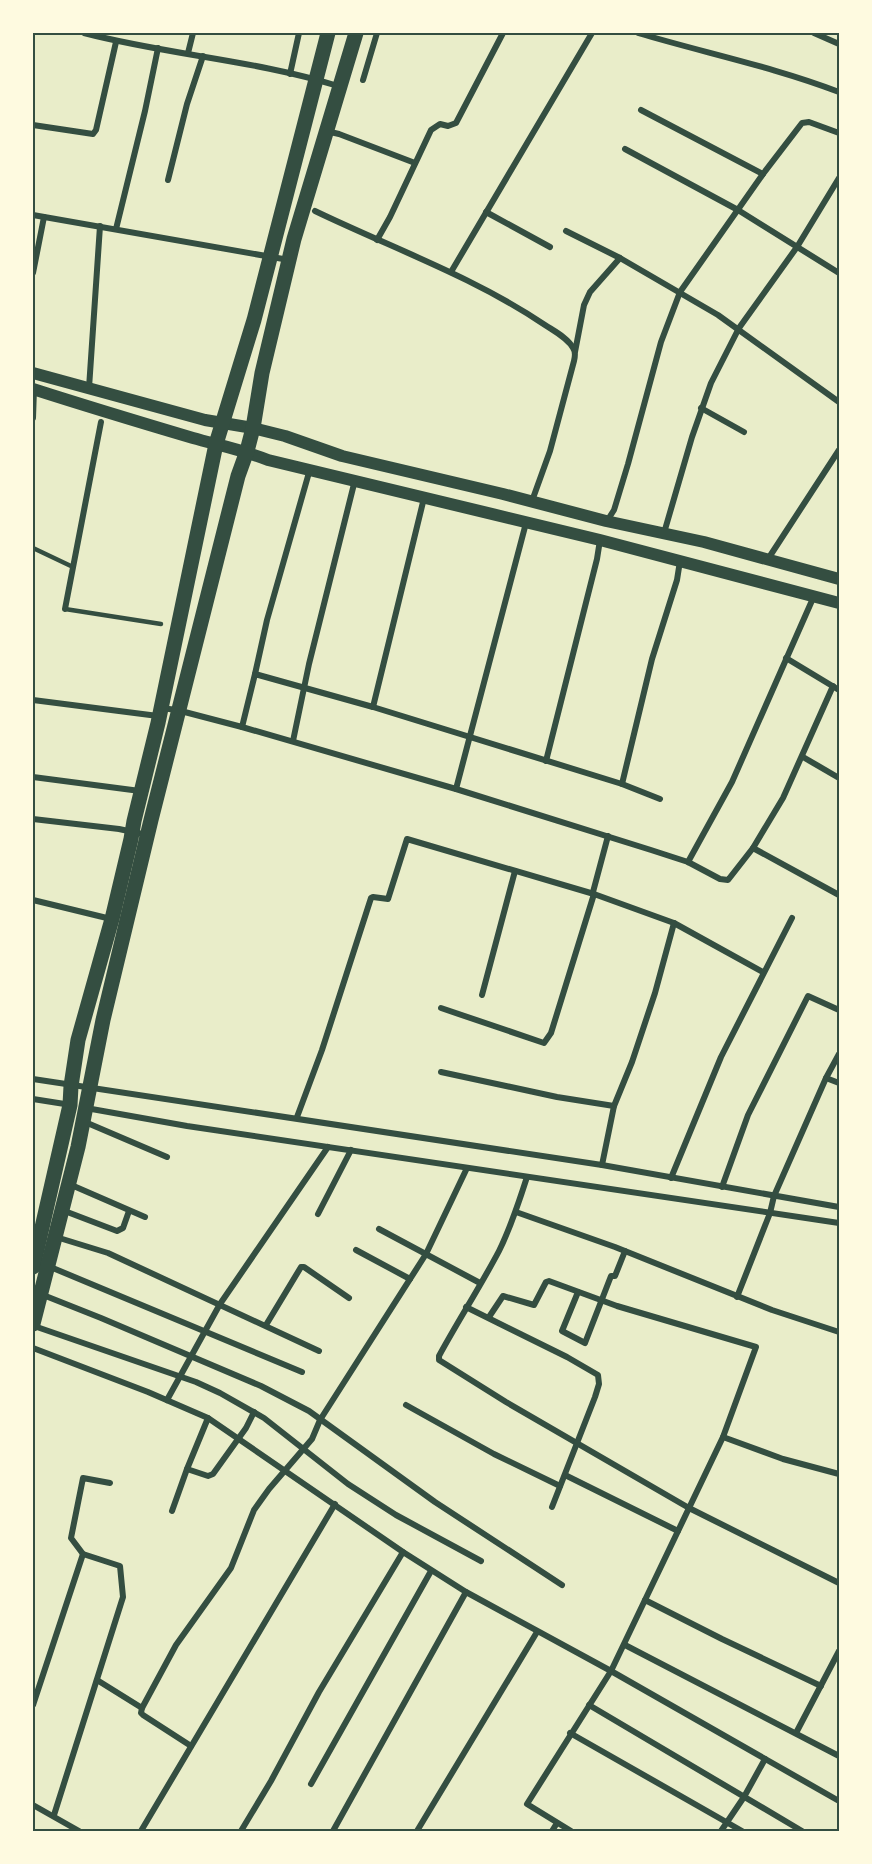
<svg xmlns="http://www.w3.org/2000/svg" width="872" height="1864" viewBox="0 0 872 1864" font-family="'Times New Roman',serif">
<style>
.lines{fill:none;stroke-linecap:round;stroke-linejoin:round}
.service{stroke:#344e41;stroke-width:4.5}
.minor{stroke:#344e41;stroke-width:6}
.secondary{stroke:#344e41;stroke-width:12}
.trunk{stroke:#344e41;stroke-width:15}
.neatline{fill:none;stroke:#344e41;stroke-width:2}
</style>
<rect width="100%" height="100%" fill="#e9edc9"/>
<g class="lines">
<g class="service">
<path d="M33 548 73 567"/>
<path d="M65 609 161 624"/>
</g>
<g class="minor">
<path d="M84 33C168 55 255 60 338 86"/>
<path d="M638 33C705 53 774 67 839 92"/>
<path d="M814 33 839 44"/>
<path d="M188 53 193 33"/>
<path d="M290 74 299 33"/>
<path d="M363 80 377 33"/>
<path d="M641 110 763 174"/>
<path d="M33 125 93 134 96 130 116 42"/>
<path d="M326 131 339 134 415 163"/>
<path d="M625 149 738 210 839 273"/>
<path d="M168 180 187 104 203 56"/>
<path d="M315 211C392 248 474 277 545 325 554 331 568 338 573 348 576 352 575 357 574 361L550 451 532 501"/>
<path d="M486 212 550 247"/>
<path d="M33 215 289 260"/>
<path d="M116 229 145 111 158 48"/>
<path d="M566 231 620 258 718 315 839 402"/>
<path d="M377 240 390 217 431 130 440 124 448 126 456 123 503 33"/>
<path d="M451 272 592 33"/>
<path d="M33 273 44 217"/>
<path d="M575 352 584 305 590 292 620 258"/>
<path d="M89 388 100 226"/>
<path d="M701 408 744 432"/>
<path d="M33 418 34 389"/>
<path d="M607 521 614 510 628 464 661 342 680 292 763 174 802 123 809 122 839 133"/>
<path d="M664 533 692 437 711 383 739 328 797 247 839 178"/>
<path d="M768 559 839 450"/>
<path d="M65 609 101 422"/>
<path d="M786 658 839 690"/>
<path d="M255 674 267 620 310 469"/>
<path d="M33 700 158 716"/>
<path d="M373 707 424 498"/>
<path d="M161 708 177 710 242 727 456 789 651 850 688 862 720 879 728 880 753 848 783 798 833 686"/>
<path d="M242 727 255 674 373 707 622 784 660 799"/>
<path d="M293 741 309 664 355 480"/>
<path d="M803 757 839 778"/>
<path d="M546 761 597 559 600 540"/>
<path d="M33 777 140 791"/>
<path d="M622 784 652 659 677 580 680 561"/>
<path d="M456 789 526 523"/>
<path d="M33 819 119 829 147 835"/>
<path d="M753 848 839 895"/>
<path d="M688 862 732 782 814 596"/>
<path d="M33 900 111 919"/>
<path d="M482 995 515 871"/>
<path d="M441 1008 544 1043 551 1033 594 894 593 892 608 836"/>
<path d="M441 1072 557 1097 614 1106"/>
<path d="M826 1078 839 1083"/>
<path d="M33 1079 602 1165 839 1207"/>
<path d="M33 1099 71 1105"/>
<path d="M86 1108 187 1126 839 1223"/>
<path d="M297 1117 322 1050 371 898 373 897 388 899 407 839 594 894 674 923 763 972"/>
<path d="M85 1122 167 1157"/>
<path d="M602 1165 614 1106 632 1062 655 993 674 923"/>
<path d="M527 1177C519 1202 511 1227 499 1251 480 1287 458 1321 439 1356V1360L506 1402 689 1508 839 1583"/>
<path d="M671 1178 721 1057 792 918"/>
<path d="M69 1184 145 1217"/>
<path d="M722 1187 748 1115 808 996 839 1010"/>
<path d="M62 1210 117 1231 123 1228 129 1211"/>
<path d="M516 1212 615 1247 772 1310 839 1332"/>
<path d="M318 1214 351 1150"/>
<path d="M379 1229 480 1283"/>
<path d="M56 1237 108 1253 319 1351"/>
<path d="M356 1250 410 1279"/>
<path d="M48 1266 302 1372"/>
<path d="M33 1291 101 1318 261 1386 309 1411 435 1502 562 1585"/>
<path d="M578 1292 562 1331 585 1343 611 1276H615L625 1251"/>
<path d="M737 1297 770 1213 774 1196 826 1078 839 1054"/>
<path d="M466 1307 567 1357 598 1375 599 1384 595 1397 552 1507"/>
<path d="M489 1317 503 1296 534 1305 546 1282 549 1281 617 1306 756 1347 723 1437 645 1600"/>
<path d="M266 1325 301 1267H304L349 1298"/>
<path d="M34 1326 196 1382 220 1393 264 1418 348 1484 396 1515 481 1561"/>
<path d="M33 1348 148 1392 208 1418 403 1552 466 1592 611 1671 839 1801"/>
<path d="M167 1400 220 1304 328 1147"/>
<path d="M406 1405 494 1454 560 1486"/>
<path d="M723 1437 783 1459 839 1474"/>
<path d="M187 1469 208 1418"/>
<path d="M565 1475 678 1531"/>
<path d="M172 1511 187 1469 208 1476 213 1474 246 1428 254 1412"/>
<path d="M625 1645 839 1756"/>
<path d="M97 1680 142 1708"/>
<path d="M33 1705 83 1554"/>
<path d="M589 1705 802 1831"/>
<path d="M570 1733 742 1831"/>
<path d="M796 1733 839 1651"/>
<path d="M191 1746 143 1715 141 1713 142 1708 176 1645 231 1568 254 1510 269 1489 312 1439 320 1420 426 1254 467 1168"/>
<path d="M311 1784 431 1571"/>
<path d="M33 1805 79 1831"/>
<path d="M54 1815 123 1597 120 1566 83 1554 71 1538 83 1478 110 1483"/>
<path d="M141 1831 335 1504"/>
<path d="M241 1831 271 1781 319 1692 403 1552"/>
<path d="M333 1831 466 1592"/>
<path d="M417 1831 537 1632"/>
<path d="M552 1831 557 1823"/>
<path d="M571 1831 527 1804 611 1671 645 1600 722 1639 821 1686"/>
<path d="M721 1831 744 1797 765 1759"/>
</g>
<g class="secondary">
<path d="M33 373 205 420 253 428 285 436 342 456 503 494 606 521 704 542 839 579"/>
<path d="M33 389C86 406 139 422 193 438 218 445 243 450 268 460L600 540 839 603"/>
</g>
<g class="trunk">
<path d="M33 1267 70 1105 71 1086 78 1040 112 919 131 839 134 821 158 723 216 444 254 320 328 33"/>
<path d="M33 1324 78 1147 103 1020 151 820 238 476 247 451 253 428 262 373 294 239 356 33"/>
</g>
</g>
<rect width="872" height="1864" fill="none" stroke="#fefae0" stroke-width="69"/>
<rect x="34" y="34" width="804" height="1796" class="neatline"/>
</svg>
